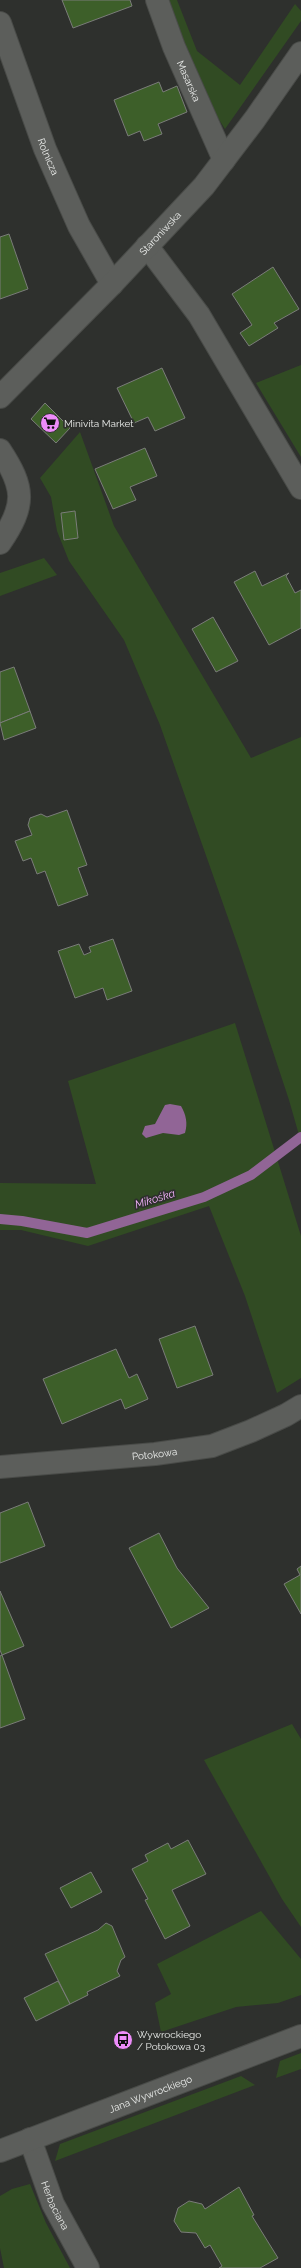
<svg xmlns="http://www.w3.org/2000/svg" width="301" height="2268" viewBox="0 0 301 2268" font-family="Raleway,sans-serif">
<style>
.green{fill:#314b23}
.water{fill:#916596}
.lines{fill:none;stroke-linecap:round;stroke-linejoin:round}
.stream{stroke:#916596;stroke-width:10}
.building{fill:#3d5f29;stroke:#7a7c79}
.minor-casing{stroke:#494b48;stroke-width:24}
.minor{stroke:#5c5e5b;stroke-width:22}
.labels{text-anchor:middle;dominant-baseline:central;stroke-width:3.5;stroke-linejoin:round;paint-order:stroke}
.street-label{font-size:10px;fill:#eaecea;stroke:#2e302d}
.poi-label{font-size:10px;fill:#eaecea;stroke:#2e302d;text-anchor:start}
.water-label{font-size:11px;font-style:italic;fill:#f5b4fd;stroke:#2e302d}
</style>
<rect width="100%" height="100%" fill="#2e302d"/>
<g class="green">
<path d="M166 0H177L197 51 240 85 295 4 301 11V21L225 129 207 101Z"/>
<path d="M301 365V457L256 383Z"/>
<path d="M80 432 114 526 251 758 301 737V1142L289 1100 239 949 160 725 124 640 69 561 57 531 51 497 40 478Z"/>
<path d="M44 558 57 575 0 596V573Z"/>
<path d="M235 1023 301 1236V1378L277 1393 245 1296 209 1206 88 1246 21 1230H0V1183L96 1184 68 1081Z"/>
<path d="M292 1724 301 1739V1927L282 1899 204 1760Z"/>
<path d="M261 1911 301 1959V1995L278 2003 236 2007 161 2032 155 2003 171 1994 157 1964Z"/>
<path d="M301 2053V2069L276 2078 280 2061Z"/>
<path d="M241 2076 255 2085 55 2161 60 2144Z"/>
<path d="M30 2184 46 2223 70 2268H4L0 2248V2196L12 2189Z"/>
</g>
<path class="water" d="M170 1104 181 1106C186 1115 188 1123 185 1133L179 1135 163 1133 146 1138 142 1134 145 1126 155 1124 165 1105Z"/>
<g class="lines">
<path class="stream" d="M0 1219 22 1221 87 1233 204 1197 251 1175 301 1137"/>
</g>
<g class="building">
<path d="M62 0H130L132 6 73 28Z"/>
<path d="M159 82 163 92 177 86 187 112 158 124 162 134 144 141 140 131 128 136 114 100Z"/>
<path d="M9 234 28 289 0 299V237Z"/>
<path d="M273 267 299 309 274 323 278 328 249 346 240 333 252 325 232 294Z"/>
<path d="M162 368 185 418 155 431 148 417 134 423 117 388Z"/>
<path d="M45 403 70 428 56 443 31 419Z"/>
<path d="M145 448 157 476 130 487 136 500 113 509 95 469Z"/>
<path d="M75 511 78 538 64 540 61 513Z"/>
<path d="M255 571 262 586 289 573 286 576 295 593 301 590V628L269 645 234 582Z"/>
<path d="M213 617 238 661 216 672 192 629Z"/>
<path d="M14 667 30 711 0 723V672Z"/>
<path d="M30 711 36 728 4 740 0 723Z"/>
<path d="M67 810 87 865 78 868 88 895 58 906 45 871 37 874 31 858 23 861 15 841 32 835 28 825 30 818 41 814 47 817Z"/>
<path d="M113 939 132 991 107 1000 103 988 75 998 58 951 79 944 84 955 91 952 89 947Z"/>
<path d="M195 1326 213 1375 177 1388 159 1339Z"/>
<path d="M116 1349 129 1378 137 1374 148 1399 125 1409 121 1399 62 1424 43 1379Z"/>
<path d="M28 1502 45 1546 0 1563V1513Z"/>
<path d="M159 1533 177 1568 209 1608 171 1628 129 1548Z"/>
<path d="M301 1566V1614L284 1584 300 1575 297 1569Z"/>
<path d="M0 1591 24 1646 2 1655 0 1650Z"/>
<path d="M2 1655 25 1719 0 1728V1656Z"/>
<path d="M188 1840 206 1874 172 1890 190 1926 165 1939 145 1900 148 1899 132 1869 148 1861 145 1855 168 1843 171 1849Z"/>
<path d="M91 1872 102 1892 71 1908 60 1888Z"/>
<path d="M106 1923 112 1926 125 1957 121 1960 117 1971 120 1976 87 1992 88 1995 70 2004 45 1954 98 1930Z"/>
<path d="M58 1981 70 2004 36 2021 24 1998Z"/>
<path d="M239 2187 254 2215 252 2216 278 2258 260 2268H219L222 2266 210 2245 205 2248 196 2233 181 2232 174 2221 178 2208 189 2201 202 2204 205 2209Z"/>
</g>
<g class="lines">
<defs>
<g id="minor">
<path id="s1" d="M157 0 174 47 224 160"/>
<path id="s2" d="M0 23 45 149 79 226 112 284"/>
<path d="M147 246 199 315 301 488"/>
<path id="s3" d="M0 397 112 284 204 186 255 119 301 53"/>
<path d="M0 450C25 488 26 505 0 543"/>
<path id="s4" d="M0 1467 155 1454 212 1446 251 1431 286 1415 301 1406"/>
<path id="s5" d="M30 2139 53 2204 88 2268"/>
<path id="s6" d="M0 2151 301 2036"/>
</g>
</defs>
<use href="#minor" class="minor-casing"/>
<use href="#minor" class="minor"/>
</g>
<defs>
<symbol id="supermarket-disc" viewBox="-11 -11 22 22"><circle r="9.5" fill="#ed8cf9" stroke="#2e302d"/><path d="M-6-5.5h2.5l.6 2H6L4.5 2H-2.5L-4.4-4H-6ZM-1.5 3.2a1.3 1.3 0 1 0 .1 0ZM3 3.2a1.3 1.3 0 1 0 .1 0Z" fill="#111"/></symbol>
<symbol id="bus-disc" viewBox="-11 -11 22 22"><circle r="9.5" fill="#ed8cf9" stroke="#2e302d"/><path d="M-5-6H5V4H4V6H2V4H-2V6H-4V4H-5ZM-3.5-4V0h7V-4ZM-3.5 1.2v1.5H-2V1.2ZM2 1.2v1.5H3.5V1.2Z" fill="#111"/></symbol>
</defs>
<g fill-rule="evenodd">
<use href="#supermarket-disc" x="39" y="412" width="22" height="22"/>
<use href="#bus-disc" x="112" y="2029" width="22" height="22"/>
</g>
<g class="labels">
<g class="street-label">
<text stroke="none"><textPath href="#s1" startOffset="87">Masarska</textPath></text>
<text stroke="none"><textPath href="#s2" startOffset="142">Rolnicza</textPath></text>
<text stroke="none"><textPath href="#s3" startOffset="229">Staroniwska</textPath></text>
<text stroke="none"><textPath href="#s4" startOffset="155">Potokowa</textPath></text>
<text stroke="none"><textPath href="#s6" startOffset="161">Jana Wywrockiego</textPath></text>
<text stroke="none"><textPath href="#s5" startOffset="71">Herbaciana</textPath></text>
</g>
<g class="poi-label">
<text x="64" y="423">Minivita Market</text>
<text x="137" y="2034">Wywrockiego<tspan x="137" dy="12">/ Potokowa 03</tspan></text>
</g>
<g class="water-label">
<text transform="translate(155 1199) rotate(-17)">Mikośka</text>
</g>
</g>
</svg>
